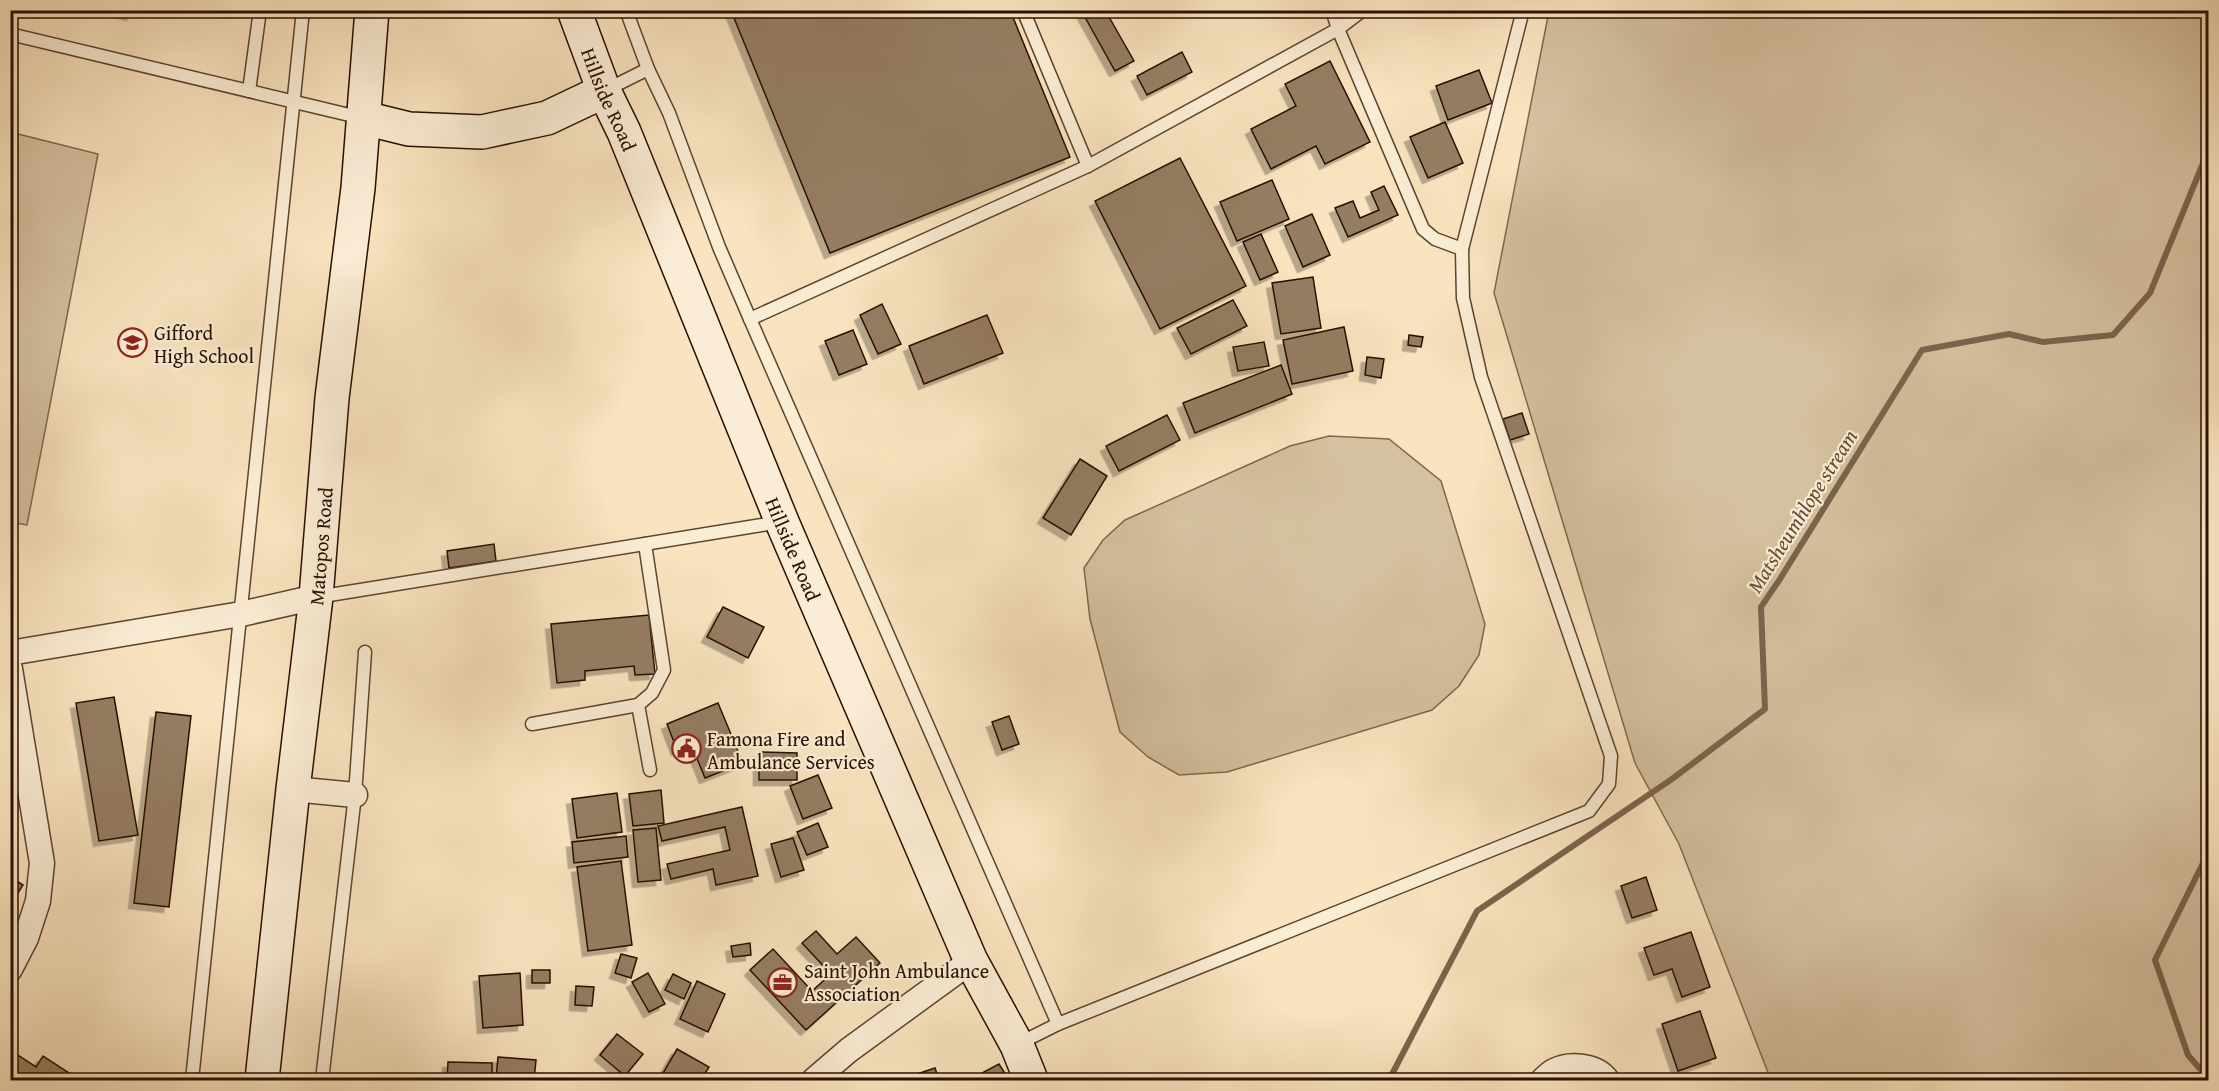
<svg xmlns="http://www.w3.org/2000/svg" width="2219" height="1091" viewBox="0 0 2219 1091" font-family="'Gentium Book Plus',serif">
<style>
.green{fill:#d5c09f;stroke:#7e6750;stroke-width:1.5}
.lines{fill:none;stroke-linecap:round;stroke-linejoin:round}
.stream{stroke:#7b634c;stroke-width:6}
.building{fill:#957d63;stroke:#280e00;stroke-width:1.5;filter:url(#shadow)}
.lane-casing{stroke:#5c4430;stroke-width:15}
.street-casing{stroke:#5c4430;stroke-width:27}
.secondary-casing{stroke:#280e00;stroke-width:36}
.lane{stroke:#fbedd5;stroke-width:12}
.street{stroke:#fbedd5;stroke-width:24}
.secondary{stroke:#fbedd5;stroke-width:33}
.labels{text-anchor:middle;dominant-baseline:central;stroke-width:4.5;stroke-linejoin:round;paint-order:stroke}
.street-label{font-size:20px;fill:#280e00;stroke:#fbedd5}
.poi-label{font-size:20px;fill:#280e00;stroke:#fbedd5;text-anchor:start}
.water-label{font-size:21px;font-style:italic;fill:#664d39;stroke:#fbedd5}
</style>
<defs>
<filter id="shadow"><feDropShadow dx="-5.5" dy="5.5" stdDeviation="0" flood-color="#0004"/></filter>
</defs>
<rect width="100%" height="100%" fill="#f9e4bf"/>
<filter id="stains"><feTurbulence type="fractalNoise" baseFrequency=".00333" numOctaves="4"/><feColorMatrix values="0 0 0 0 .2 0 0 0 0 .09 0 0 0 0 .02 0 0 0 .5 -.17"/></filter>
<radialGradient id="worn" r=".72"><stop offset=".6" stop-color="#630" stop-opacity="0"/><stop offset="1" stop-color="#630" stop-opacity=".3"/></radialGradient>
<g class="green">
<path d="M1549 11H2208V1080H1771L1679 844 1635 763 1494 293Z"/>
<path d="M10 132 98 154 27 525 10 522Z"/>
<path d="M1329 436 1389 439 1441 481 1485 624 1479 655 1459 686 1432 710 1227 772 1179 775 1148 757 1120 732 1090 619 1084 568 1103 540 1125 520 1290 446Z"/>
</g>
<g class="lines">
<g class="stream">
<path d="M2208 853 2155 960 2188 1055 2208 1078"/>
<path d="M1389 1080 1477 911 1672 779 1765 709 1761 607 1780 579 1922 350 2009 334 2043 342 2113 335 2150 293 2208 151"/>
</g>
</g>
<g class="building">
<path d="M114 10H133L132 15Z"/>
<path d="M737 10H1010L1070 157 830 253 732 13Z"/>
<path d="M1081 10H1105L1134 61 1115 71Z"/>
<path d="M1182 52 1192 72 1147 95 1137 76Z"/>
<path d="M1330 61 1370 142 1325 164 1316 146 1271 169 1251 129 1296 106 1285 84Z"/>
<path d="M1479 70 1492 103 1448 120 1436 86Z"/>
<path d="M1445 122 1463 163 1428 178 1410 137Z"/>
<path d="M1180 158 1246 286 1160 329 1095 201Z"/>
<path d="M1272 180 1289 219 1237 241 1220 202Z"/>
<path d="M1384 186 1398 215 1348 237 1335 208 1353 201 1360 218 1379 210 1371 192Z"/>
<path d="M1312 214 1330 255 1303 267 1285 226Z"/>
<path d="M1261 234 1278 272 1260 280 1243 242Z"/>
<path d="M1313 277 1321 328 1281 334 1272 283Z"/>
<path d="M1233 300 1247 326 1191 354 1177 328Z"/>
<path d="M882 304 901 344 878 354 860 315Z"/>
<path d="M987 315 1003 353 924 384 909 346Z"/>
<path d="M1344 327 1353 371 1292 384 1283 340Z"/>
<path d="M853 330 867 364 839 375 825 341Z"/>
<path d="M1409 335 1423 337 1421 347 1408 345Z"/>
<path d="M1264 342 1269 366 1238 371 1233 347Z"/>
<path d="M1367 357 1384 359 1381 378 1365 375Z"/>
<path d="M1281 365 1292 394 1195 433 1183 403Z"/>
<path d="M1522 413 1529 434 1510 440 1503 419Z"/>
<path d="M1167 415 1180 440 1119 471 1106 446Z"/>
<path d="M1080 459 1107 476 1071 535 1043 518Z"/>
<path d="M494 544 496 561 449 568 447 551Z"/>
<path d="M723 607 764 627 748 658 707 637Z"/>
<path d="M649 615 655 674 635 675 634 666 585 671V680L557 683 551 624Z"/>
<path d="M114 697 138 835 99 841 76 703Z"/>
<path d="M718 703 743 763 705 778 691 744 677 750 667 724Z"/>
<path d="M156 712 191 716 169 907 134 903Z"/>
<path d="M1009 716 1019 744 1002 750 992 722Z"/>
<path d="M759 752 797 753V780H759Z"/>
<path d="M818 775 832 808 803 819 790 786Z"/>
<path d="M661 790 664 823 633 826 629 794Z"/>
<path d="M617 793 622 832 577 838 572 799Z"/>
<path d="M742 807 758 876 716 885 713 869 671 879 667 864 730 850 725 827 662 841 658 826Z"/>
<path d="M818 823 828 847 807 855 797 832Z"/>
<path d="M656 828 661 880 638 882 633 830Z"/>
<path d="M626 836 628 857 574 863 572 842Z"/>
<path d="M793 838 804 870 781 877 771 844Z"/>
<path d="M10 853 17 859 10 867Z"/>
<path d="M621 861 632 945 588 951 577 867Z"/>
<path d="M1646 877 1657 910 1632 918 1621 886Z"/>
<path d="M12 878 23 885 13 901 10 899Z"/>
<path d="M816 931 837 954 856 937 880 963 806 1030 750 970 773 949 812 991 831 974 802 943Z"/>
<path d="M1691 932 1710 987 1682 997 1672 969 1654 975 1644 948Z"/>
<path d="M750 943 751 955 733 957 731 946Z"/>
<path d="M621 954 637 958 631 978 615 973Z"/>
<rect x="532" y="970" width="18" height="13"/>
<path d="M520 973 523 1025 483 1028 479 976Z"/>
<path d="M648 973 665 1004 649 1012 632 982Z"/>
<path d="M673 974 691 983 684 999 665 990Z"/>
<path d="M697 981 725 994 708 1032 680 1019Z"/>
<path d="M576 986 594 987 592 1006 575 1005Z"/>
<path d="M1700 1011 1716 1058 1678 1071 1662 1024Z"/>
<path d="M617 1034 643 1054 625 1076 600 1055Z"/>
<path d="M677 1049 709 1067 701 1080H659Z"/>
<path d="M10 1050 36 1067 43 1056 80 1080H10Z"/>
<path d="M498 1057 536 1060 534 1080 496 1079Z"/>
<path d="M448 1062 492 1063V1080H447Z"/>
<path d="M999 1064 1009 1080H986L982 1073Z"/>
<path d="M935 1068 939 1080H912L911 1076Z"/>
</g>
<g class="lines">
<defs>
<g id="lane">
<path d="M626 10 648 69 669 113 719 247 750 319 1058 1024"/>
<path d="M1023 10 1088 166"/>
<path d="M1332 10 1338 29 1423 229 1435 239 1462 249"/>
<path d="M10 34 362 118"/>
<path d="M606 90 648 69"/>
<path d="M249 91 260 10"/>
<path d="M750 319 1088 166 1338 29 1363 10"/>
<path d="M317 597 780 522"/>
<path d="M638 705 650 770"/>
<path d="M532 724 638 705 652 693 664 670 645 544"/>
<path d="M1018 1044 1058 1024 1589 811 1609 784 1611 756 1481 377 1463 298 1462 249 1523 10"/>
<path d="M192 1080 303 10"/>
<path d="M322 1080 355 795 365 652"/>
</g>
<g id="street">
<path d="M10 653 241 614 316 597"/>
<path d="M10 669 42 863 38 901 26 938 10 969"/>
<path d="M293 789 355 795"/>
<path d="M814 1080 849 1050 971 961"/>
<path d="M1543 1080C1546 1077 1550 1073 1554 1071 1570 1063 1596 1065 1607 1080"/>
</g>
<g id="secondary">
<path id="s1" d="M574 10 604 91 624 132 782 522 971 961 1017 1045 1031 1080"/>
<path d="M364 118 409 129 482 132 547 118 604 91"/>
<path id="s2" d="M262 1080 293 789 316 597 332 398 358 188 372 10"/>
</g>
</defs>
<use href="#lane" class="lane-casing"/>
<use href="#street" class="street-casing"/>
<use href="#secondary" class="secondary-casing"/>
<use href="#lane" class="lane"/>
<use href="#street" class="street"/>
<use href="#secondary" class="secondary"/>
</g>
<defs>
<symbol id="school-ring" viewBox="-11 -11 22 22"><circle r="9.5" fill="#fbedd5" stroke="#8f2418" stroke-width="1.5"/><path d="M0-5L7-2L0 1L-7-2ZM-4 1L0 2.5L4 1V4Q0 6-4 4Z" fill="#8f2418"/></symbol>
<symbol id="civic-ring" viewBox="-11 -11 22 22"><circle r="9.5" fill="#fbedd5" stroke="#8f2418" stroke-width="1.5"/><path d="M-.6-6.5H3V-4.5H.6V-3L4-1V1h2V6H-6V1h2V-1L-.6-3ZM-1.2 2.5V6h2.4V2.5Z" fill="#8f2418"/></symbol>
<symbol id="office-ring" viewBox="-11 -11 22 22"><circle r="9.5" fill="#fbedd5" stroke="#8f2418" stroke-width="1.5"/><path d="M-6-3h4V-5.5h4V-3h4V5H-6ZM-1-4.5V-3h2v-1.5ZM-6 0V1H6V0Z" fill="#8f2418"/></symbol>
</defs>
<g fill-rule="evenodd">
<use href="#school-ring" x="116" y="326" width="33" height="33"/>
<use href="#civic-ring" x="670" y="732" width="33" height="33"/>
<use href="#office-ring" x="766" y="966" width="33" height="33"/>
</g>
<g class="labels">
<g class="street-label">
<text stroke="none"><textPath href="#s1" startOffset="96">Hillside Road</textPath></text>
<text stroke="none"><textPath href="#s2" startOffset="537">Matopos Road</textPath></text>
<text stroke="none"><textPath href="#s1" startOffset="582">Hillside Road</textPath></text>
</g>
<g class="poi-label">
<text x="154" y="332">Gifford<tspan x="154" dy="23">High School</tspan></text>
<text x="707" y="738">Famona Fire and<tspan x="707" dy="23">Ambulance Services</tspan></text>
<text x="804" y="970">Saint John Ambulance<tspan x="804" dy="23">Association</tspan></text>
</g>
<g class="water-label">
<text transform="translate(1802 511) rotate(-58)">Matsheumhlope stream</text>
</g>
</g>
<rect width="2219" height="1091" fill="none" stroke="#f9e4bf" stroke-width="36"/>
<rect x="12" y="12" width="2195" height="1067" fill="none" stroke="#280e00" stroke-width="3"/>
<rect x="18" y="18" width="2183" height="1055" fill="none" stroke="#280e00" stroke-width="1.5"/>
<rect width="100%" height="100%" filter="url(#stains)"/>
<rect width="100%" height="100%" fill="url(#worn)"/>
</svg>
